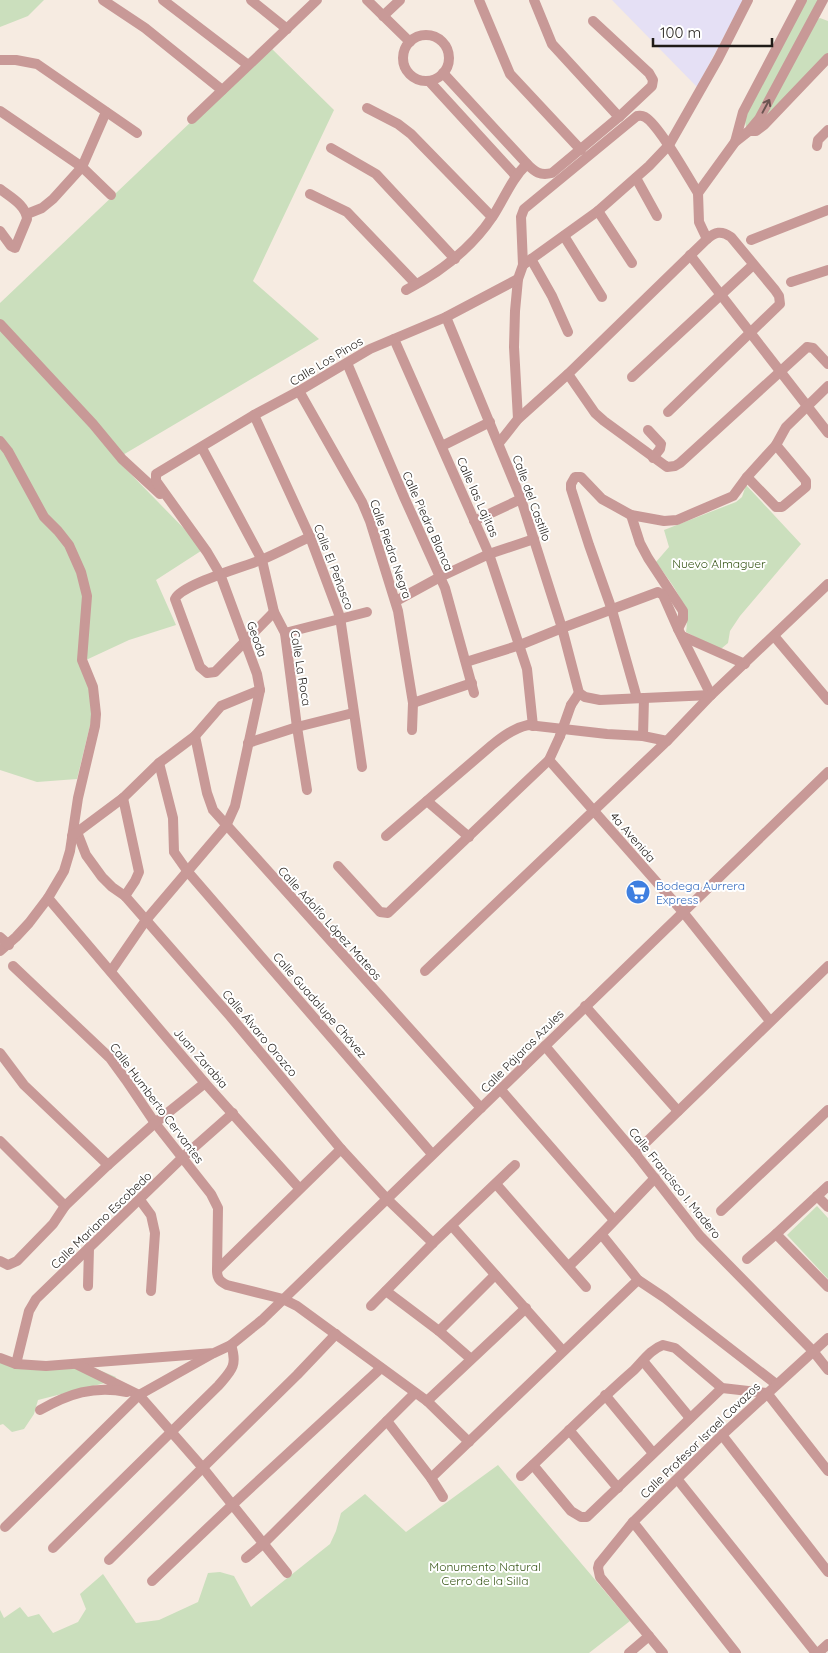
<svg xmlns="http://www.w3.org/2000/svg" width="828" height="1653" viewBox="0 0 828 1653" font-family="Quicksand,sans-serif">
<style>
.education{fill:#e5e0f5}
.green{fill:#cbdfbd}
.lines{fill:none;stroke-linecap:round;stroke-linejoin:round}
.minor{stroke:#c89997;stroke-width:10}
.minor-bridge{stroke:#c89997;stroke-width:10}
.oneway{stroke:#6b5451}
.labels{text-anchor:middle;dominant-baseline:central;stroke-width:4;stroke-linejoin:round;paint-order:stroke}
.street-label{font-size:12px;fill:#1f1b17;stroke:#fff}
.park-label{font-size:12px;fill:#365516;stroke:#fff}
.shop-label{font-size:12px;fill:#366cbe;stroke:#fff;text-anchor:start}
</style>
<rect width="100%" height="100%" fill="#f6ebe1"/>
<path class="education" d="M612 0H743L697 87Z"/>
<g class="green">
<path d="M0 0H44L28 16 0 27Z"/>
<path d="M805 0H820L755 123 746 127 745 121 746 115Z"/>
<path d="M820 18 828 21V55L755 128 812 22Z"/>
<path d="M270 47 334 110 253 281 319 339 116 459 204 549 156 580 176 625 129 640 86 660 94 709 77 779 37 782 0 770V303Z"/>
<path d="M746 485 801 544 740 616 730 631 728 643 722 648H717L686 632C691 606 671 583 656 562L669 547 664 530 736 502 742 497Z"/>
<path d="M817 1206 828 1218V1279L787 1235Z"/>
<path d="M0 1361 92 1367 116 1377 113 1381 38 1400 34 1414 24 1429 12 1432 3 1424 0 1425Z"/>
<path d="M498 1465 630 1621 589 1653H0V1610L4 1618 20 1607 28 1617 39 1614 53 1633 78 1622 86 1609 80 1594 103 1574 136 1623 159 1620 198 1602 208 1573 220 1572 234 1576 251 1607 330 1544 336 1531 341 1513 365 1494 406 1532Z"/>
</g>
<g class="lines">
<g class="minor">
<path d="M103 0 145 28 222 90"/>
<path d="M163 0 248 65"/>
<path d="M251 0 287 29"/>
<path d="M367 0 410 42"/>
<path d="M479 0 510 74 581 150"/>
<path d="M534 0 552 44 619 117"/>
<path d="M383 16 400 0"/>
<circle cx="426" cy="58" r="23"/>
<path d="M0 60H16L37 64 137 133"/>
<path d="M443 73 527 164C535 172 540 176 552 173L619 117 652 86 653 80 649 73 593 21"/>
<path d="M429 81 516 176"/>
<path d="M367 108 398 124 411 134 492 217"/>
<path d="M0 111 82 167 111 195"/>
<path d="M192 119 317 0"/>
<path d="M750 131H756L764 125 828 58"/>
<path d="M735 142 743 112 802 0"/>
<path d="M817 146 818 140 828 130"/>
<path d="M331 148 376 174 455 259"/>
<path d="M636 178 657 216"/>
<path d="M0 189C10 197 26 205 27 219L15 248 11 246 0 231"/>
<path d="M310 194 347 212 416 284"/>
<path d="M598 211 632 263"/>
<path d="M27 214 42 208 53 199 82 167 106 112"/>
<path d="M564 236 602 297"/>
<path d="M707 239 699 222 698 193 735 142 749 131 759 119 823 0"/>
<path d="M751 240 828 210"/>
<path d="M690 255 828 433"/>
<path d="M531 259 552 296 568 332"/>
<path d="M523 265 598 211 649 166 669 145 718 59 748 0"/>
<path d="M791 282 828 270"/>
<path d="M406 290C441 272 471 249 493 216 504 199 512 178 527 164"/>
<path d="M446 317 521 499 562 628 579 693"/>
<path d="M0 324 93 424 122 459 160 494"/>
<path d="M394 339 489 554 527 669 533 726"/>
<path d="M347 363 404 497 445 588 474 693"/>
<path d="M568 374 595 413 604 421 667 467 675 466 680 463 805 349 807 347 813 348 828 364"/>
<path d="M632 377 753 265"/>
<path d="M299 391 362 502 370 521 398 611 413 703 412 730"/>
<path d="M254 415 310 537 340 617 362 767"/>
<path d="M518 419 514 347 515 311 518 279 523 265 521 217 524 209 637 116C641 116 641 115 645 117 659 125 688 177 698 193"/>
<path d="M648 430 661 444 660 449 653 458"/>
<path d="M0 441 8 451 44 517 58 531 69 545 81 572 87 596 82 660 93 687 96 714 95 726 78 798 70 851 64 871 48 898 29 923 16 937 0 951"/>
<path d="M499 443 518 419 568 374 707 239C715 232 721 230 731 237L775 290 779 296 780 304 668 412"/>
<path d="M442 446 490 422"/>
<path d="M202 448 262 560 274 612 285 633 297 727 307 790"/>
<path d="M747 477 776 507H782L806 487V481L776 445"/>
<path d="M631 515 640 543 648 558 683 611V619L678 629"/>
<path d="M474 521 521 499"/>
<path d="M396 601 440 577 489 554 534 539"/>
<path d="M274 612 215 672 207 673 200 667 175 599C182 584 244 567 261 560 278 553 294 544 310 537"/>
<path d="M285 633 367 612"/>
<path d="M682 636 745 664"/>
<path d="M774 636 828 700"/>
<path d="M466 662 520 645 562 628 658 592 663 595 678 629 711 695"/>
<path d="M637 698 612 610 589 545 571 489V484L575 477H581L602 499 631 515 664 521 677 520 733 496 747 477 776 445 786 427 828 386"/>
<path d="M644 698 643 736 667 741"/>
<path d="M413 703 472 683"/>
<path d="M571 705 579 693 585 697 600 700 711 695"/>
<path d="M195 736 207 793 213 810 481 1108"/>
<path d="M560 736 549 760 683 912 770 1021"/>
<path d="M248 743 297 727 353 713"/>
<path d="M159 763 173 818 174 852 188 872 432 1154"/>
<path d="M123 798 139 872 135 881 125 896"/>
<path d="M427 801 469 837"/>
<path d="M77 832 86 855 102 877 112 887 125 896 230 1016 341 1149 386 1198 433 1243"/>
<path d="M72 836 123 798 159 763 195 736 221 706 260 690"/>
<path d="M386 836 492 745C503 736 514 728 528 725L607 734 643 736"/>
<path d="M338 866 380 912 388 913 549 760"/>
<path d="M48 898 205 1083 299 1188"/>
<path d="M0 937 9 945"/>
<path d="M13 966 110 1058 126 1080 155 1123 211 1194 218 1208 217 1270C217 1278 219 1281 227 1285L283 1299 297 1306 427 1401 469 1442"/>
<path d="M111 971 146 920 226 826 235 806 260 690 257 674 220 574 207 552 156 481V474L254 415 299 391 370 349 446 317 518 279"/>
<path d="M425 971 667 741 711 695 828 584"/>
<path d="M585 1006 678 1111"/>
<path d="M545 1046 635 1153 700 1236 813 1351 828 1370"/>
<path d="M0 1053 24 1085 108 1165"/>
<path d="M501 1090 614 1220"/>
<path d="M0 1141 65 1206"/>
<path d="M635 1153 828 966"/>
<path d="M496 1184 586 1287"/>
<path d="M817 1196 828 1207"/>
<path d="M140 1200 151 1215 155 1233 151 1291"/>
<path d="M721 1211 828 1110"/>
<path d="M452 1226 563 1351"/>
<path d="M776 1234 828 1287"/>
<path d="M602 1235 638 1280 665 1298 776 1384"/>
<path d="M747 1259 776 1234 828 1186"/>
<path d="M0 1261 8 1265 17 1261 53 1224 65 1206 108 1165 155 1123 205 1083"/>
<path d="M569 1266C599 1238 626 1208 655 1178"/>
<path d="M217 1270 341 1149"/>
<path d="M88 1286 89 1248"/>
<path d="M386 1291 439 1331 471 1359"/>
<path d="M371 1306 433 1243 515 1165"/>
<path d="M439 1331 495 1275"/>
<path d="M0 1358 16 1364 46 1366 214 1353 231 1345 262 1320 828 772"/>
<path d="M643 1361 690 1418"/>
<path d="M16 1364 29 1311 36 1299 182 1158 233 1113"/>
<path d="M76 1364 139 1395 203 1468 287 1573"/>
<path d="M605 1395 653 1453"/>
<path d="M427 1401 526 1308"/>
<path d="M40 1410C68 1394 94 1385 127 1392"/>
<path d="M387 1421 431 1478 443 1497"/>
<path d="M569 1430 618 1488"/>
<path d="M722 1435 828 1572"/>
<path d="M533 1465 571 1511 581 1517H587L722 1388"/>
<path d="M521 1476C559 1441 595 1404 634 1370 643 1361 651 1349 663 1345L675 1348 722 1388 767 1393 828 1471"/>
<path d="M431 1478 638 1280"/>
<path d="M678 1480 816 1653"/>
<path d="M633 1522 736 1653"/>
<path d="M5 1527 139 1395 212 1354"/>
<path d="M53 1548 218 1386C231 1371 238 1366 231 1345"/>
<path d="M246 1558 264 1543 415 1393"/>
<path d="M109 1560 297 1375 336 1334"/>
<path d="M152 1581 232 1505 381 1368"/>
<path d="M629 1653 649 1636"/>
<path d="M663 1653 600 1577 598 1568 599 1564 633 1522 722 1435 828 1338"/>
<path d="M818 1653 828 1644"/>
</g>
<path class="minor-bridge" d="M560 736 571 705"/>
</g>
<defs><path id="oneway-shaft" d="M-6 0H5M1.5-3L5.5 0L1.5 3" fill="none" stroke-width="1.6" stroke-linecap="round" stroke-linejoin="round" transform="scale(1.25)"/></defs>
<use class="oneway" href="#oneway-shaft" transform="translate(766 106) rotate(-62)"/>
<defs>
<symbol id="supermarket-disc" viewBox="-11 -11 22 22"><circle r="9.5" fill="#3f7fe0" stroke="#fff"/><path d="M-6-5.5h2.5l.6 2H6L4.5 2H-2.5L-4.4-4H-6ZM-1.5 3.2a1.3 1.3 0 1 0 .1 0ZM3 3.2a1.3 1.3 0 1 0 .1 0Z" fill="#fff"/></symbol>
</defs>
<g fill-rule="evenodd">
<use href="#supermarket-disc" x="624" y="878" width="28" height="28"/>
</g>
<g class="labels">
<g class="street-label">
<text transform="translate(326 361) rotate(-31)">Calle Los Pinos</text>
<text transform="translate(478 497) rotate(66)">Calle las Lajitas</text>
<text transform="translate(532 498) rotate(70)">Calle del Castillo</text>
<text transform="translate(428 521) rotate(66)">Calle Piedra Blanca</text>
<text transform="translate(391 549) rotate(71)">Calle Piedra Negra</text>
<text transform="translate(334 567) rotate(69)">Calle El Peñasco</text>
<text transform="translate(257 639) rotate(70)">Geoda</text>
<text transform="translate(301 668) rotate(81)">Calle La Roca</text>
<text transform="translate(633 837) rotate(49)">4a Avenida</text>
<text transform="translate(330 923) rotate(48)">Calle Adolfo López Mateos</text>
<text transform="translate(320 1005) rotate(49)">Calle Guadalupe Chávez</text>
<text transform="translate(260 1033) rotate(50)">Calle Álvaro Orozco</text>
<text transform="translate(522 1051) rotate(-45)">Calle Pájaros Azules</text>
<text transform="translate(201 1058) rotate(49)">Juan Zarabia</text>
<text transform="translate(157 1103) rotate(53)">Calle Humberto Cervantes</text>
<text transform="translate(675 1183) rotate(51)">Calle Francisco I. Madero</text>
<text transform="translate(101 1220) rotate(-44)">Calle Mariano Escobedo</text>
<text transform="translate(700 1440) rotate(-44)">Calle Profesor Israel Cavazos</text>
</g>
<g class="park-label">
<text x="719" y="563">Nuevo Almaguer</text>
<text x="485" y="1566">Monumento Natural<tspan x="485" dy="14">Cerro de la Silla</tspan></text>
</g>
<g class="shop-label">
<text x="656" y="885">Bodega Aurrera<tspan x="656" dy="14">Express</tspan></text>
</g>
</g>
<path d="M653 38v8h119v-8" fill="none" stroke="#1f1b17" stroke-width="2.5"/>
<text x="660" y="38" font-size="15" fill="#1f1b17" stroke="#ffffff" stroke-width="4" paint-order="stroke">100 m</text>
</svg>
